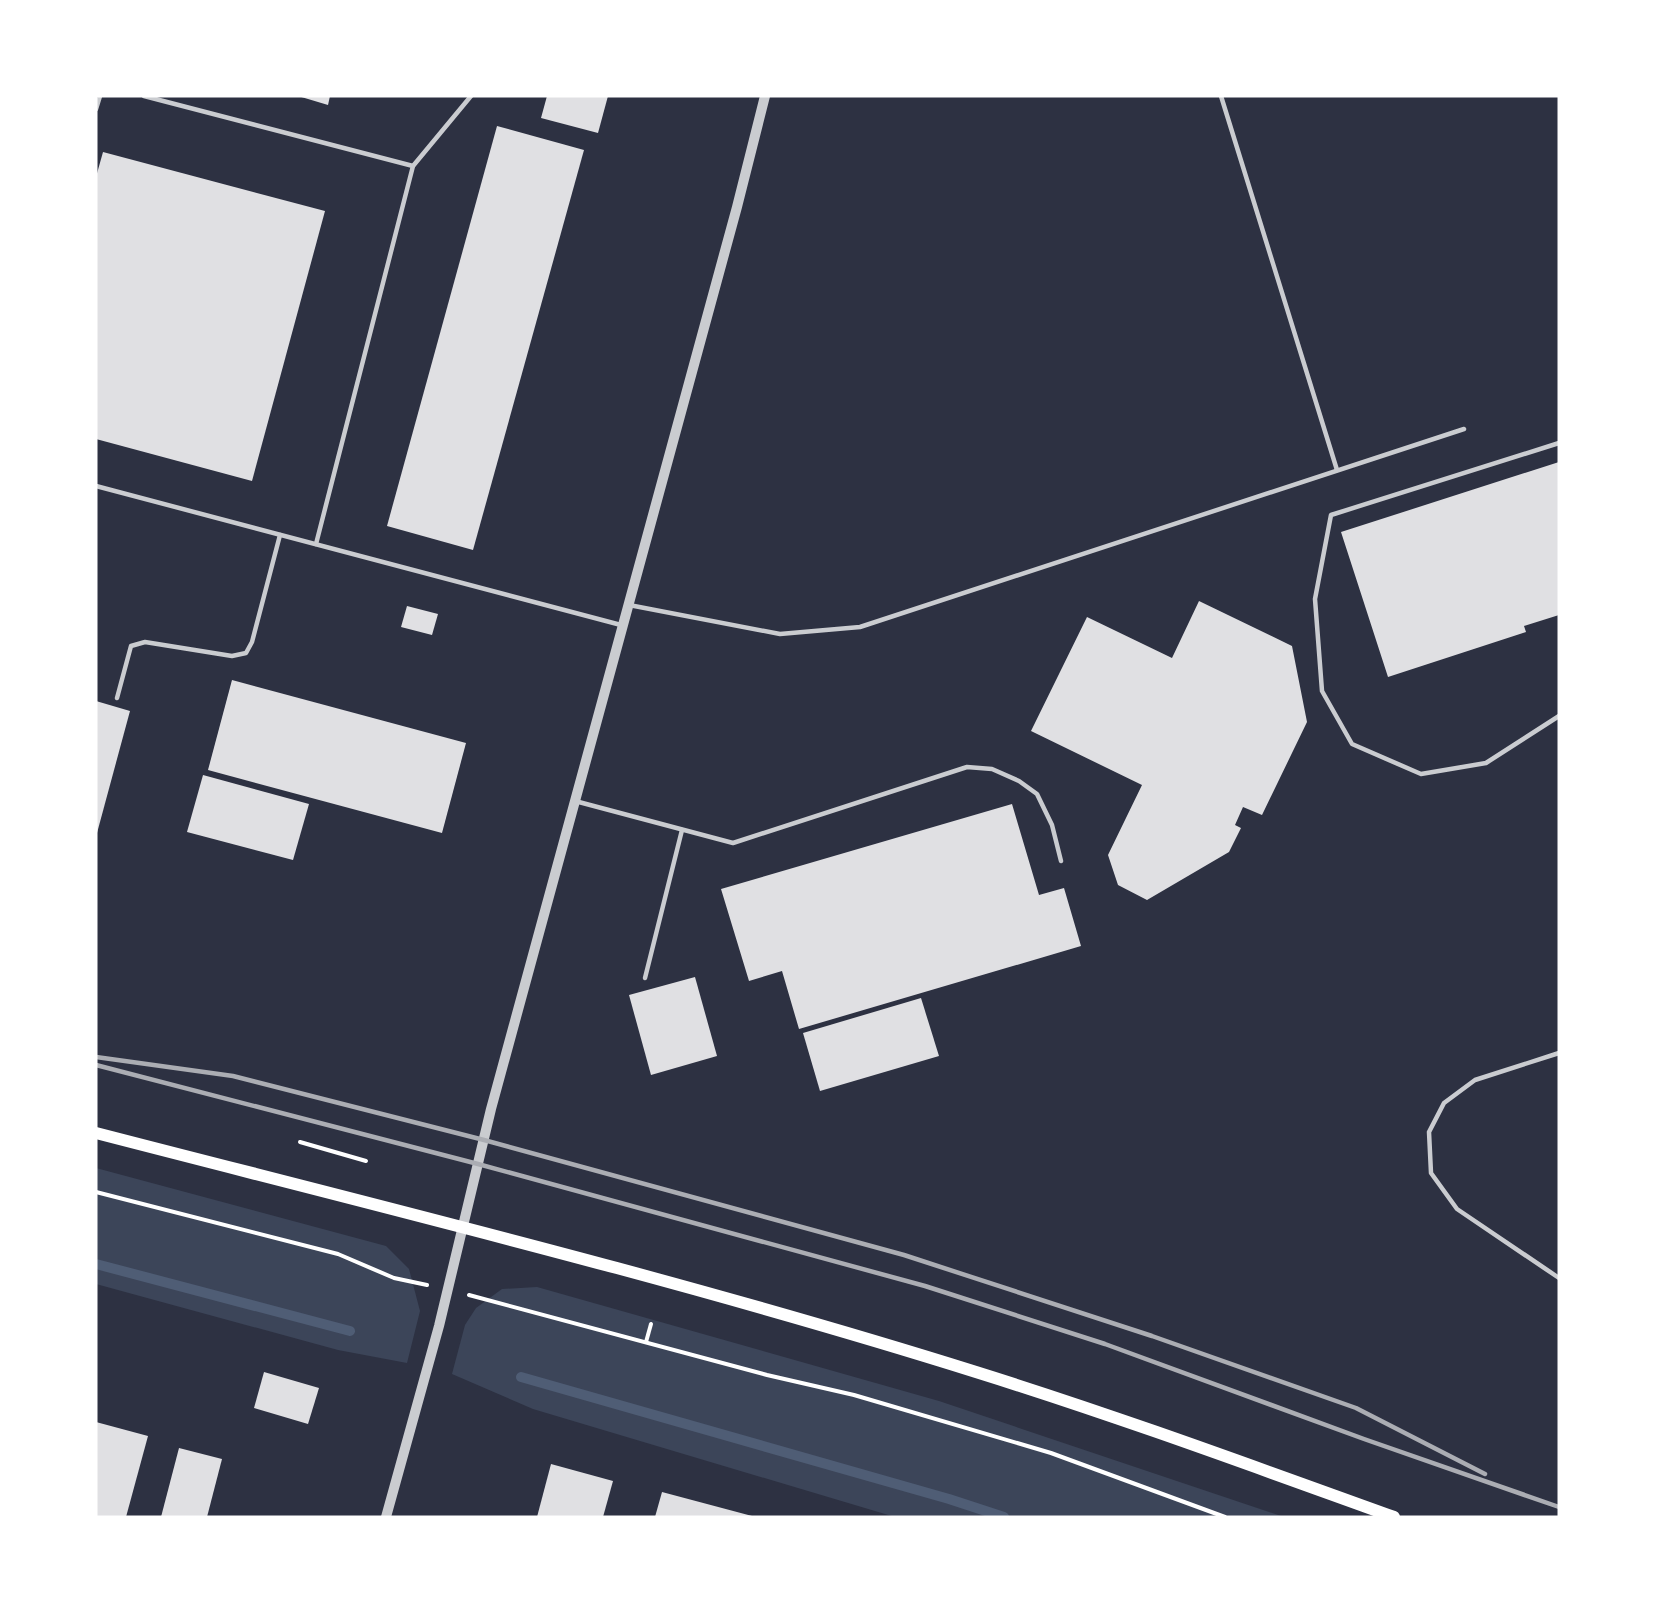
<svg xmlns="http://www.w3.org/2000/svg" width="1655" height="1613" viewBox="0 0 1655 1613" font-family="Jost,sans-serif">
<style>
.green{fill:#3c4559}
.lines{fill:none;stroke-linecap:round;stroke-linejoin:round}
.stream{stroke:#4f5d75;stroke-width:10}
.building{fill:#e0e0e3}
.path{stroke:#fff;stroke-width:4}
.service{stroke:#caccd0;stroke-width:4.5}
.tertiary{stroke:#caccd0;stroke-width:10}
.secondary{stroke:#fff;stroke-width:12}
.rail{stroke:#abadb3;stroke-width:4.5}
</style>
<rect width="100%" height="100%" fill="#2d3142"/>
<g class="green">
<path d="M96 1168 386 1246 409 1269 420 1311 407 1363 338 1350 96 1284Z"/>
<path d="M537 1287 939 1401 1284 1517H895L533 1409 452 1374 465 1325 476 1308 502 1289Z"/>
</g>
<g class="lines">
<g class="stream">
<path d="M96 1264 350 1331"/>
<path d="M521 1377 949 1499 1004 1517"/>
</g>
</g>
<g class="building">
<path d="M298 96H330L328 105Z"/>
<path d="M547 96H608L598 133 541 118Z"/>
<path d="M497 126 584 150 473 550 387 526Z"/>
<path d="M103 152 325 211 252 481 96 439V177Z"/>
<path d="M1559 462V615L1524 626 1526 632 1388 677 1341 532Z"/>
<path d="M1199 601 1292 646 1307 722 1262 815 1243 807 1235 825 1241 828 1229 852 1147 900 1118 885 1108 855 1142 785 1031 731 1087 617 1172 658Z"/>
<path d="M407 606 438 614 432 635 401 627Z"/>
<path d="M232 680 466 743 442 833 208 770Z"/>
<path d="M96 701 130 711 97 833H96Z"/>
<path d="M203 775 309 804 293 860 187 832Z"/>
<path d="M1012 804 1039 895 1064 888 1081 946 799 1029 782 971 749 981 721 889Z"/>
<path d="M695 977 717 1056 651 1075 629 995Z"/>
<path d="M921 998 939 1056 820 1091 803 1033Z"/>
<path d="M264 1372 319 1388 308 1424 254 1408Z"/>
<path d="M96 1422 148 1436 126 1517H96Z"/>
<path d="M179 1448 222 1459 207 1517H161Z"/>
<path d="M551 1464 613 1481 603 1517H537Z"/>
<path d="M662 1492 752 1516V1517H655Z"/>
</g>
<g class="lines">
<g class="path">
<path d="M300 1142 366 1161"/>
<path d="M96 1192 338 1254 394 1278 427 1285"/>
<path d="M469 1295 767 1375 854 1395 1051 1453 1225 1517"/>
<path d="M646 1342 651 1324"/>
</g>
<g class="service">
<path d="M144 96 413 166"/>
<path d="M1221 96 1337 470"/>
<path d="M96 109 100 96"/>
<path d="M1559 443 1331 515 1315 599 1322 691 1352 744 1421 774 1486 763 1559 716"/>
<path d="M96 486 621 625"/>
<path d="M316 544 413 166 471 96"/>
<path d="M629 605 780 634 860 627 1464 429"/>
<path d="M117 698 131 646 145 642 232 656 246 653 252 642 280 535"/>
<path d="M575 801 733 843 967 767 992 769 1019 781 1037 794 1052 825 1061 861"/>
<path d="M645 978 682 830"/>
<path d="M1559 1053 1475 1080 1444 1103 1429 1132 1431 1173 1457 1209 1559 1278"/>
</g>
<path class="tertiary" d="M386 1517 439 1326 491 1109 737 207 765 96"/>
<path class="secondary" d="M96 1133C390 1209 686 1281 976 1372 1117 1416 1255 1467 1394 1517"/>
<g class="rail">
<path d="M96 1057 233 1076 484 1140 904 1255 1152 1336 1356 1408 1485 1474"/>
<path d="M96 1065 478 1164 925 1286 1105 1344 1364 1439 1559 1507"/>
</g>
</g>
<rect width="1655" height="1613" fill="none" stroke="#ffffff" stroke-width="195"/>
</svg>
